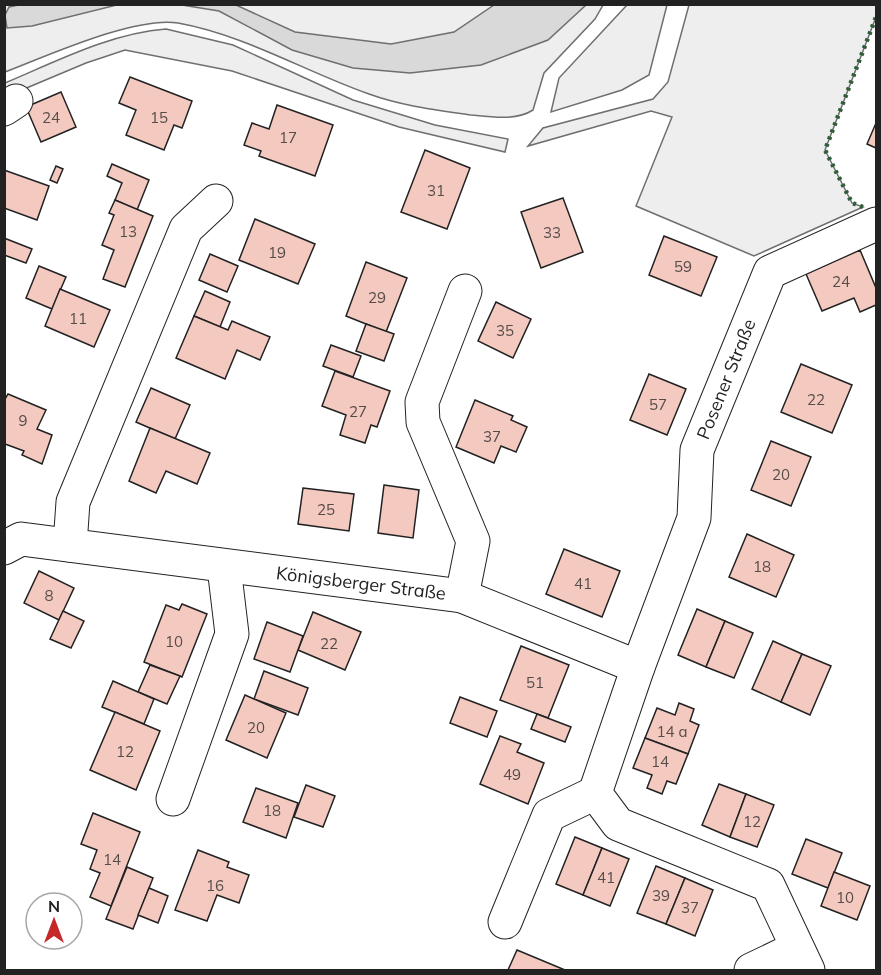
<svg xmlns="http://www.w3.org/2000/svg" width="881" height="975" viewBox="0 0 881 975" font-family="Mulish,sans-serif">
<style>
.green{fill:#eee;stroke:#6f6f6f;stroke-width:1.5}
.water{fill:#d9d9d9;stroke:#6f6f6f;stroke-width:1.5}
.building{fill:#f3c9c0;stroke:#222;stroke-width:1.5}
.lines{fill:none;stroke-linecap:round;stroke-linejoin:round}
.minor-casing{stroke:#222;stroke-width:35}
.minor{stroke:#fff;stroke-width:33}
.hedge{stroke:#2f5e38;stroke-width:4.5;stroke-dasharray:3 4.5;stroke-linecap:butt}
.fence{stroke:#222;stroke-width:1.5;stroke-dasharray:8 3;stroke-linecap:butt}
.labels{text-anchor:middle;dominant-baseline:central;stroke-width:4.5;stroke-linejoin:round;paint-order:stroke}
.number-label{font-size:15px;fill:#564c4a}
.street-label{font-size:18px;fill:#222;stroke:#fff}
</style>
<rect width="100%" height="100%" fill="#fff"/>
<g class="green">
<path d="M5 5H603L595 19 544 73 533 110C516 121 491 117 471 115 437 110 402 106 369 94 306 72 245 35 178 23 135 16 47 56 5 72Z"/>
<path d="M627 5H667L649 75 622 90 551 112 559 78Z"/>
<path d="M689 5H876V17L825 150 852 203 863 207 754 256 636 206 672 117 651 111 528 146 543 128 653 99 668 82Z"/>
<path d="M166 29 233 45 353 100 435 125 508 139 505 152 399 127 232 71 125 50 86 63 5 97V83C55 62 111 33 166 29Z"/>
</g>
<g class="water">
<path d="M23 4H117V5L32 26 7 28 5 15 9 7Z"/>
<path d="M182 5H236L295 32 391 44 454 32 494 5H586L548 40 481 65 410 73 353 68 292 50 219 11Z"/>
</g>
<g class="building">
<path d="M130 77 192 101 182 128 174 125 164 150 126 135 136 110 119 103Z"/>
<path d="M61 92 76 127 41 142 26 107Z"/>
<path d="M277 105 333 125 315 176 259 156 261 151 244 145 252 123 269 129Z"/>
<path d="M876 123V148L867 144Z"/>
<path d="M425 150 470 168 447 229 401 212Z"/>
<path d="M112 164 149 180 137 210 115 200 122 183 107 176Z"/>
<path d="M56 166 63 169 57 183 50 180Z"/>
<path d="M4 170 49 186 37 220 4 208Z"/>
<path d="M563 198 583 252 541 268 521 212Z"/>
<path d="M115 200 153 216 125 287 103 279 114 250 102 245 114 215 109 213Z"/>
<path d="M255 219 315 244 298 284 239 260Z"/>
<path d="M664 236 717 257 701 296 649 275Z"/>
<path d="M4 238 32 249 26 263 4 255Z"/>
<path d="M860 250 876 288V305L860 312 854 298 822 311 806 274Z"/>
<path d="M210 254 238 266 227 292 199 280Z"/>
<path d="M366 262 407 278 386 332 346 316Z"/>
<path d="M39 266 66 277 52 309 26 298Z"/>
<path d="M60 289 110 310 94 347 45 326Z"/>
<path d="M205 291 230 302 220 327 194 316Z"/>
<path d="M496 302 531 319 513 358 478 341Z"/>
<path d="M194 316 228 330 232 321 270 337 260 360 237 350 225 379 176 358Z"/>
<path d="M366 324 394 334 384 361 356 351Z"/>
<path d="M331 345 361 356 353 377 323 366Z"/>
<path d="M801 364 852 385 832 433 781 412Z"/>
<path d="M335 371 390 391 377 427 371 425 365 443 340 435 346 415 322 406Z"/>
<path d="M649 374 686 389 667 435 630 420Z"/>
<path d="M151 388 190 405 175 439 136 422Z"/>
<path d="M8 394 46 410 37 429 52 435 42 464 22 455 24 451 5 444 4 446V401Z"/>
<path d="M475 400 513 416 511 420 527 427 516 452 501 446 494 463 456 447Z"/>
<path d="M150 428 210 453 197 484 166 471 156 493 129 481Z"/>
<path d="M771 441 811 457 791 506 751 490Z"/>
<path d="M384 485 419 490 413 538 378 533Z"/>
<path d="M303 488 354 494 349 531 298 524Z"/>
<path d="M747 534 794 555 776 597 729 577Z"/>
<path d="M564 549 620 571 602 617 546 594Z"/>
<path d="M39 571 74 588 59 620 24 603Z"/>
<path d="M182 604 207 614 182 677 144 662 166 605 179 610Z"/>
<path d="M697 609 725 621 706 667 678 655Z"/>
<path d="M63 611 84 621 71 648 50 639Z"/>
<path d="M313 612 361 632 345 670 298 650Z"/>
<path d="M725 621 753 633 734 678 706 667Z"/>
<path d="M267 622 303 636 290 672 254 659Z"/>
<path d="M773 641 802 654 781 702 752 689Z"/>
<path d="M521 646 569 665 548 718 500 700Z"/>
<path d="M802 654 831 666 810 715 781 702Z"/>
<path d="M150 665 180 676 167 704 138 692Z"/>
<path d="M264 671 308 688 298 715 254 699Z"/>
<path d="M113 681 154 699 144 724 102 707Z"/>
<path d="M245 695 286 713 267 758 226 740Z"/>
<path d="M460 697 497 711 487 737 450 723Z"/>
<path d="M679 703 694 709 690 721 699 725 688 754 645 738 657 708 675 715Z"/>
<path d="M115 712 160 731 136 790 90 770Z"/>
<path d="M537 714 571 727 565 742 531 729Z"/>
<path d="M500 736 521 744 517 752 544 763 528 804 480 784Z"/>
<path d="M645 738 688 754 676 784 667 781 662 794 647 788 652 775 633 768Z"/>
<path d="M719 784 746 794 730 837 702 825Z"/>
<path d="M306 785 335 796 323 827 294 817Z"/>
<path d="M256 788 298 803 286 838 243 822Z"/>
<path d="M746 794 774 805 757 847 730 837Z"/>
<path d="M93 813 140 832 111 906 90 897 100 873 90 869 97 850 81 844Z"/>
<path d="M575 837 602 848 583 895 556 884Z"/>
<path d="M806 839 842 853 828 888 792 874Z"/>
<path d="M602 848 629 859 610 906 583 895Z"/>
<path d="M198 850 229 862 227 867 249 875 239 903 217 895 207 921 175 910Z"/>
<path d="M656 866 685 878 666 924 637 913Z"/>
<path d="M127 867 153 878 133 929 106 919Z"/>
<path d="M834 872 870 886 857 920 821 906Z"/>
<path d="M685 878 713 890 695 936 666 924Z"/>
<path d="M149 888 168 896 158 923 138 915Z"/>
<path d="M517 950 565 970H508Z"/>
</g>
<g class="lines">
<defs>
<g id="minor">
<path d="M4 109 16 101"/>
<path d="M70 545 73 502 186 229 216 201"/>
<path d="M4 548 21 539 462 596 638 667"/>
<path d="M462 596 473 541 423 422 422 402 465 291"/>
<path d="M173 799 232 634 224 567"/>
<path d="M505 922 549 815 595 793"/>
<path d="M751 970 797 948"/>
<path d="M808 970 768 885 618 824 595 793 638 667 694 518 697 450 770 272 876 224"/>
</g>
</defs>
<use href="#minor" class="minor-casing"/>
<use href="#minor" class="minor"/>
<path class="hedge" d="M863 207 852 203 825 150 876 17"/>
<path class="fence" d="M4 43H6"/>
</g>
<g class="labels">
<g class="number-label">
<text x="51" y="117">24</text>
<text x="159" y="117">15</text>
<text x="288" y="137">17</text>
<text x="436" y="190">31</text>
<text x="128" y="231">13</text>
<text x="552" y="232">33</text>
<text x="277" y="252">19</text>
<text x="683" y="266">59</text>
<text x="841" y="281">24</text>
<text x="377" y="297">29</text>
<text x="78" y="318">11</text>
<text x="505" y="330">35</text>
<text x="816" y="399">22</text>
<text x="658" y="404">57</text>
<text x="358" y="411">27</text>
<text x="23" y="420">9</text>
<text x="492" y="436">37</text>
<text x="781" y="474">20</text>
<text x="326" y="509">25</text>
<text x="762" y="566">18</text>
<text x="583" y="583">41</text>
<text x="49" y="595">8</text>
<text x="174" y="641">10</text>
<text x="329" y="643">22</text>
<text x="535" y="682">51</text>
<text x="256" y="727">20</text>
<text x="672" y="731">14 a</text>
<text x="125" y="751">12</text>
<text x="660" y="761">14</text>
<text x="512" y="774">49</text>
<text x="272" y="810">18</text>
<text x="752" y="821">12</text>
<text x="112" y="859">14</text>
<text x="606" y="877">41</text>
<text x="215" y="885">16</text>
<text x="661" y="895">39</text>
<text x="845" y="897">10</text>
<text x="690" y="907">37</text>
</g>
<g class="street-label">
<text transform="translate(726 379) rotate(-68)">Posener Straße</text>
<text transform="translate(361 583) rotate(7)">Königsberger Straße</text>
</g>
</g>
<rect width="881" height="975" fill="none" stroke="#222222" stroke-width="12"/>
<g transform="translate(54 921)"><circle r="28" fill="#ffffff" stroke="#a7a7a7" stroke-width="1.5"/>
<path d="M0-4.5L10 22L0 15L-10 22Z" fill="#c62828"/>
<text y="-9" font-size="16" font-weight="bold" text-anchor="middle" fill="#222222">N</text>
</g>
</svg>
